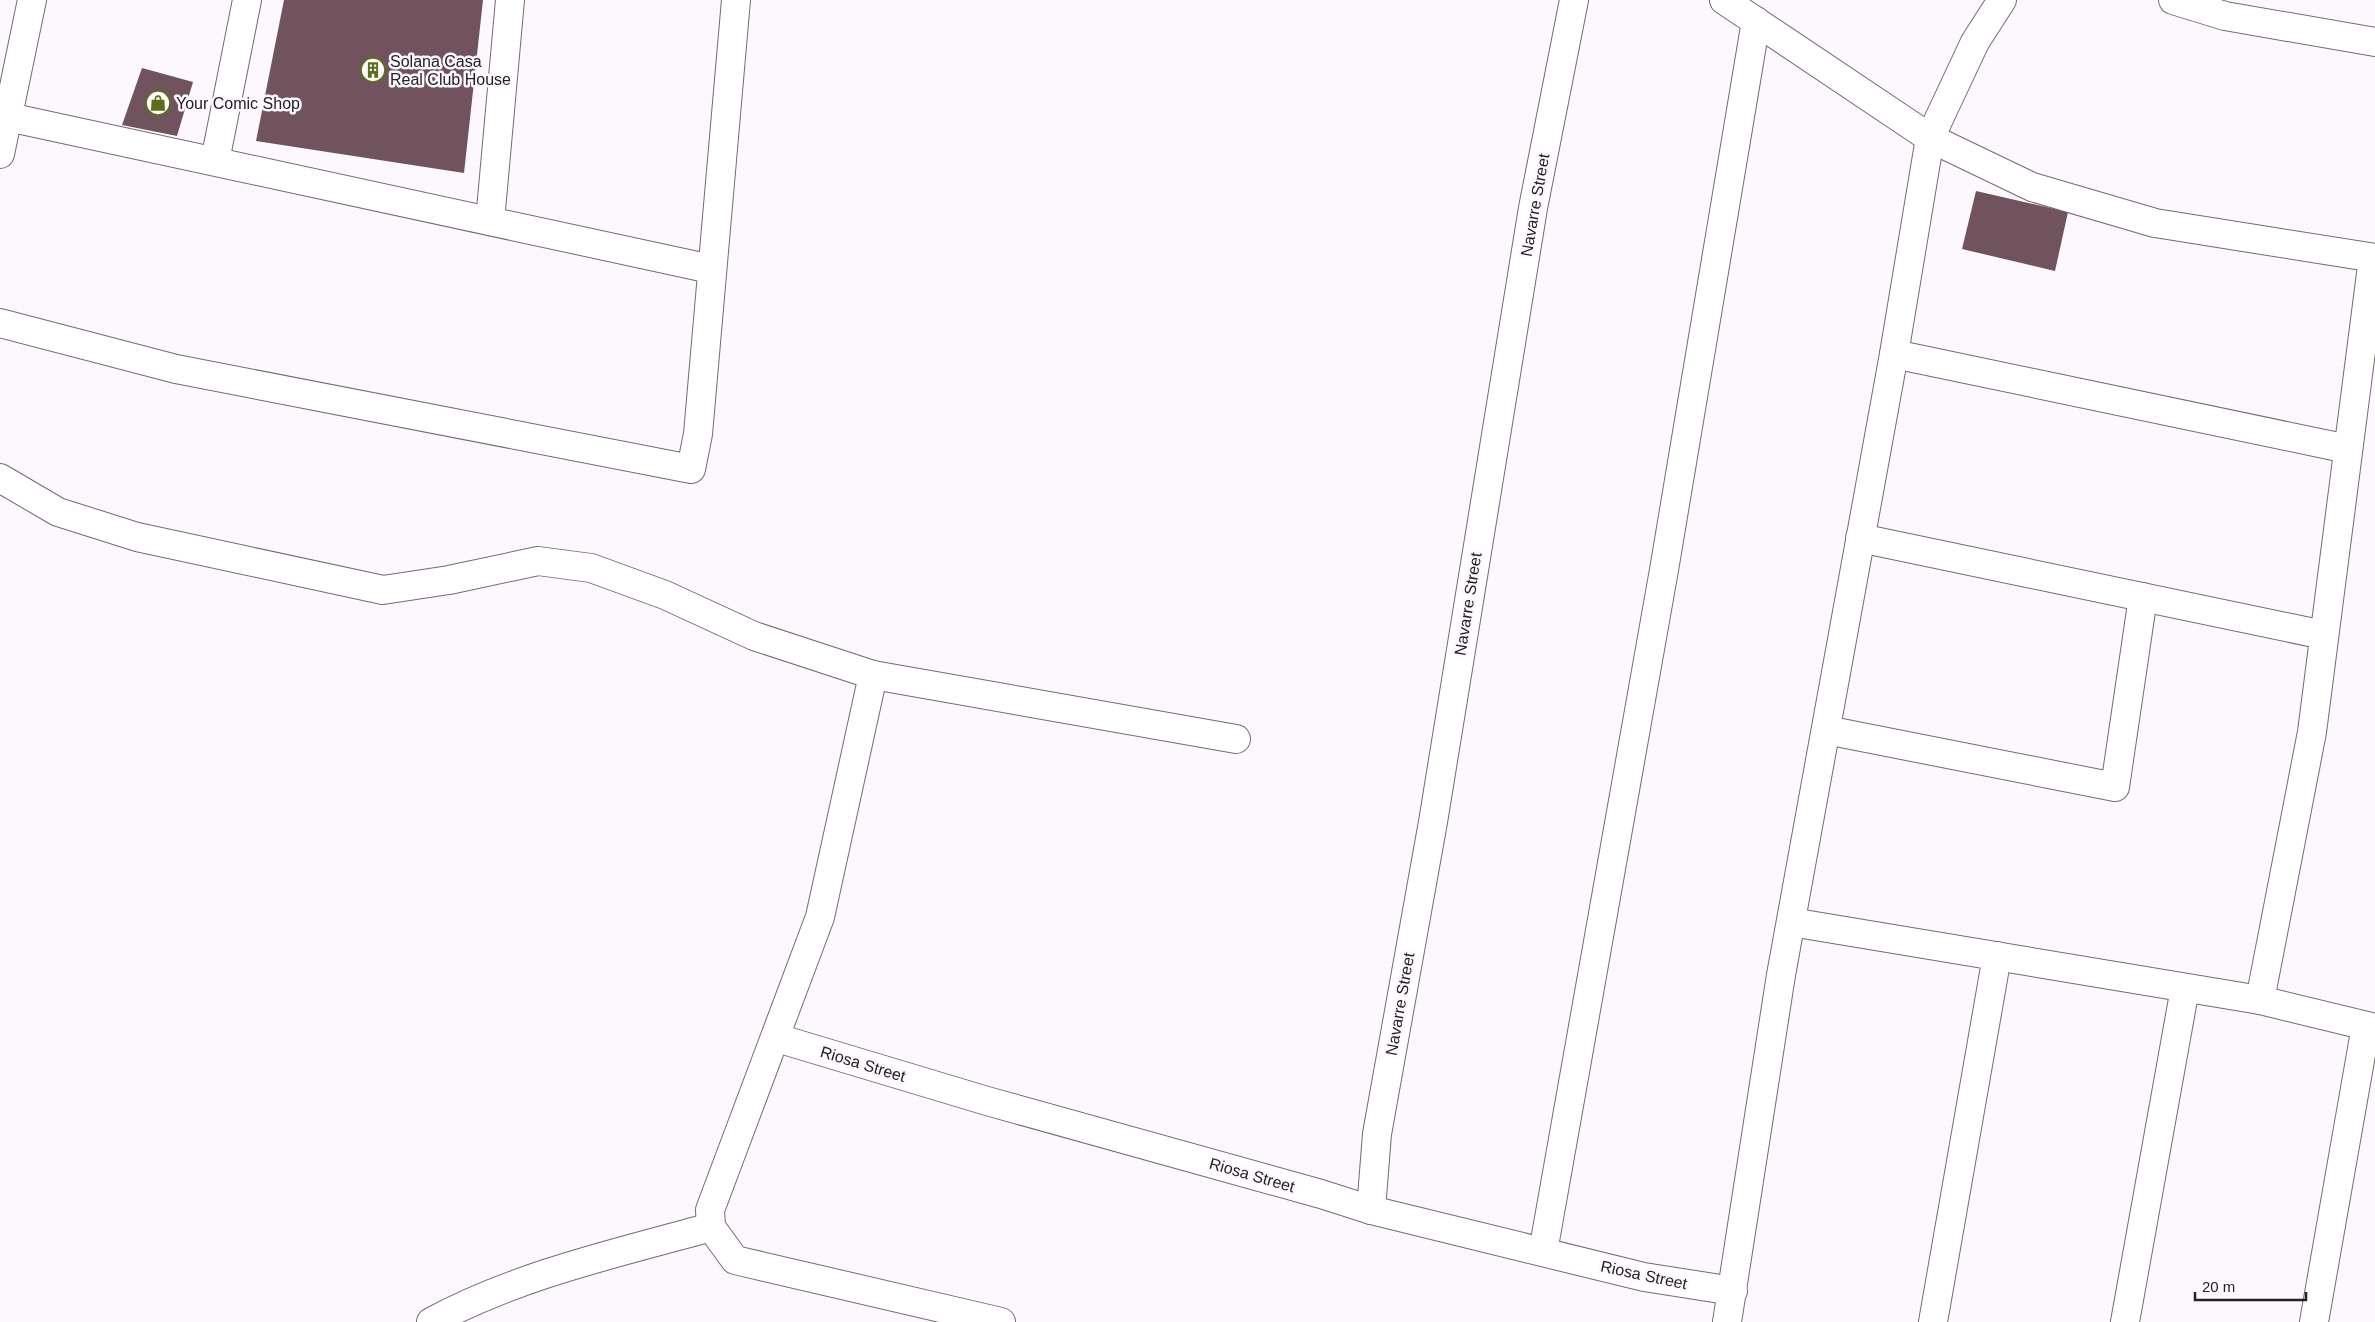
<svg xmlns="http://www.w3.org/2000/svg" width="2375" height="1322" viewBox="0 0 2375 1322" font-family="Helvetica,sans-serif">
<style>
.building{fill:#71535e}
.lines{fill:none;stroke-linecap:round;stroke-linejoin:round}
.minor-casing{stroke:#756976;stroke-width:30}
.minor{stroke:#fff;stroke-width:28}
.labels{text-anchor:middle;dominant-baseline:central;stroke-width:5;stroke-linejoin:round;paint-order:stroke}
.poi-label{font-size:16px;fill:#252026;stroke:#fdf8fe;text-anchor:start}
.street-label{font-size:16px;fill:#252026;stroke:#fdf8fe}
</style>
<rect width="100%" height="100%" fill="#fdf8fe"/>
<g class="building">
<path d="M284 0H483L464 173 256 141Z"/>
<path d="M142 68 193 82 177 136 122 125Z"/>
<path d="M1976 191 2068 212 2055 271 1962 249Z"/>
</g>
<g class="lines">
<defs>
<g id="minor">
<path d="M1724 0 1930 138 2032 187 2155 223 2375 258"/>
<path d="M2173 0 2225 16 2375 42"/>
<path d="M8 117 711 269"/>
<path d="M0 154 32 0"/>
<path d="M215 161 247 0"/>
<path d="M490 221 510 0"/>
<path d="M0 323 176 369 691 469 698 434 736 0"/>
<path d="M1894 354 2348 449"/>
<path d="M0 478 58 512 137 537 383 590 449 580 538 561 591 568 665 595 754 636 873 675 1236 739"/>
<path d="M1860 538 2324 635"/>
<path d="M873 675 820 917 710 1210 711 1227 735 1260 1001 1322"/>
<path d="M1826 730 2115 787 2143 597"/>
<path d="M1791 922 2260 1000 2375 1028"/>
<path d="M2260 1000 2312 732 2373 258"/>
<path d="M777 1038 987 1101 1321 1194 1371 1210 1644 1277 1733 1291"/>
<path d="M1371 1210 1377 1134 1433 822 1533 208 1574 0"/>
<path d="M1543 1252 1664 570 1756 21"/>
<path d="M431 1322C518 1275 617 1253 711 1227"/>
<path d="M1727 1322 1781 975 1894 354 1930 138 1975 42 2002 0"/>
<path d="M1933 1322 1997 956"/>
<path d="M2125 1322 2185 988"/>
<path d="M2314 1322 2366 1026"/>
</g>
</defs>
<use href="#minor" class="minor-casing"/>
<use href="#minor" class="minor"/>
</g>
<defs>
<symbol id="building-ring" viewBox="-11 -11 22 22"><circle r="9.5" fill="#fdf8fe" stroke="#5d6d18" stroke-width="1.5"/><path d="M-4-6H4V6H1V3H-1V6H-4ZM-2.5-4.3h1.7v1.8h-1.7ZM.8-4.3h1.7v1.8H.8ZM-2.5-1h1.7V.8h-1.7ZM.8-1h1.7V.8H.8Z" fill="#5d6d18"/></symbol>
<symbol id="shop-ring" viewBox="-11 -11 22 22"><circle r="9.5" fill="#fdf8fe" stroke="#5d6d18" stroke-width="1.5"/><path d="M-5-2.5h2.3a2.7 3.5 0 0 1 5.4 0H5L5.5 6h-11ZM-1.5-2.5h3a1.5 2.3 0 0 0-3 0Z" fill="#5d6d18"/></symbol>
</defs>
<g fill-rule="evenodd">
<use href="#building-ring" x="359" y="56" width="28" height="28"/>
<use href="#shop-ring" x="144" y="89" width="28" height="28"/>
</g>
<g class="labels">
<g class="poi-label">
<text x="390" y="61">Solana Casa<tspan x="390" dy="18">Real Club House</tspan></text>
<text x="176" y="103">Your Comic Shop</text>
</g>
<g class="street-label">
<text transform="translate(1535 205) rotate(-80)">Navarre Street</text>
<text transform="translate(1468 604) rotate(-81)">Navarre Street</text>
<text transform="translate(1400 1004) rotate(-80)">Navarre Street</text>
<text transform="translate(863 1064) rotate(17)">Riosa Street</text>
<text transform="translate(1252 1175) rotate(16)">Riosa Street</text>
<text transform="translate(1644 1275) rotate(12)">Riosa Street</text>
</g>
</g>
<path d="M2195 1292v8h111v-8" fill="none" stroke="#252026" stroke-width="2.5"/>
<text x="2202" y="1292" font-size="15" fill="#252026" stroke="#fdf8fe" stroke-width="4" paint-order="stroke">20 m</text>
</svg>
